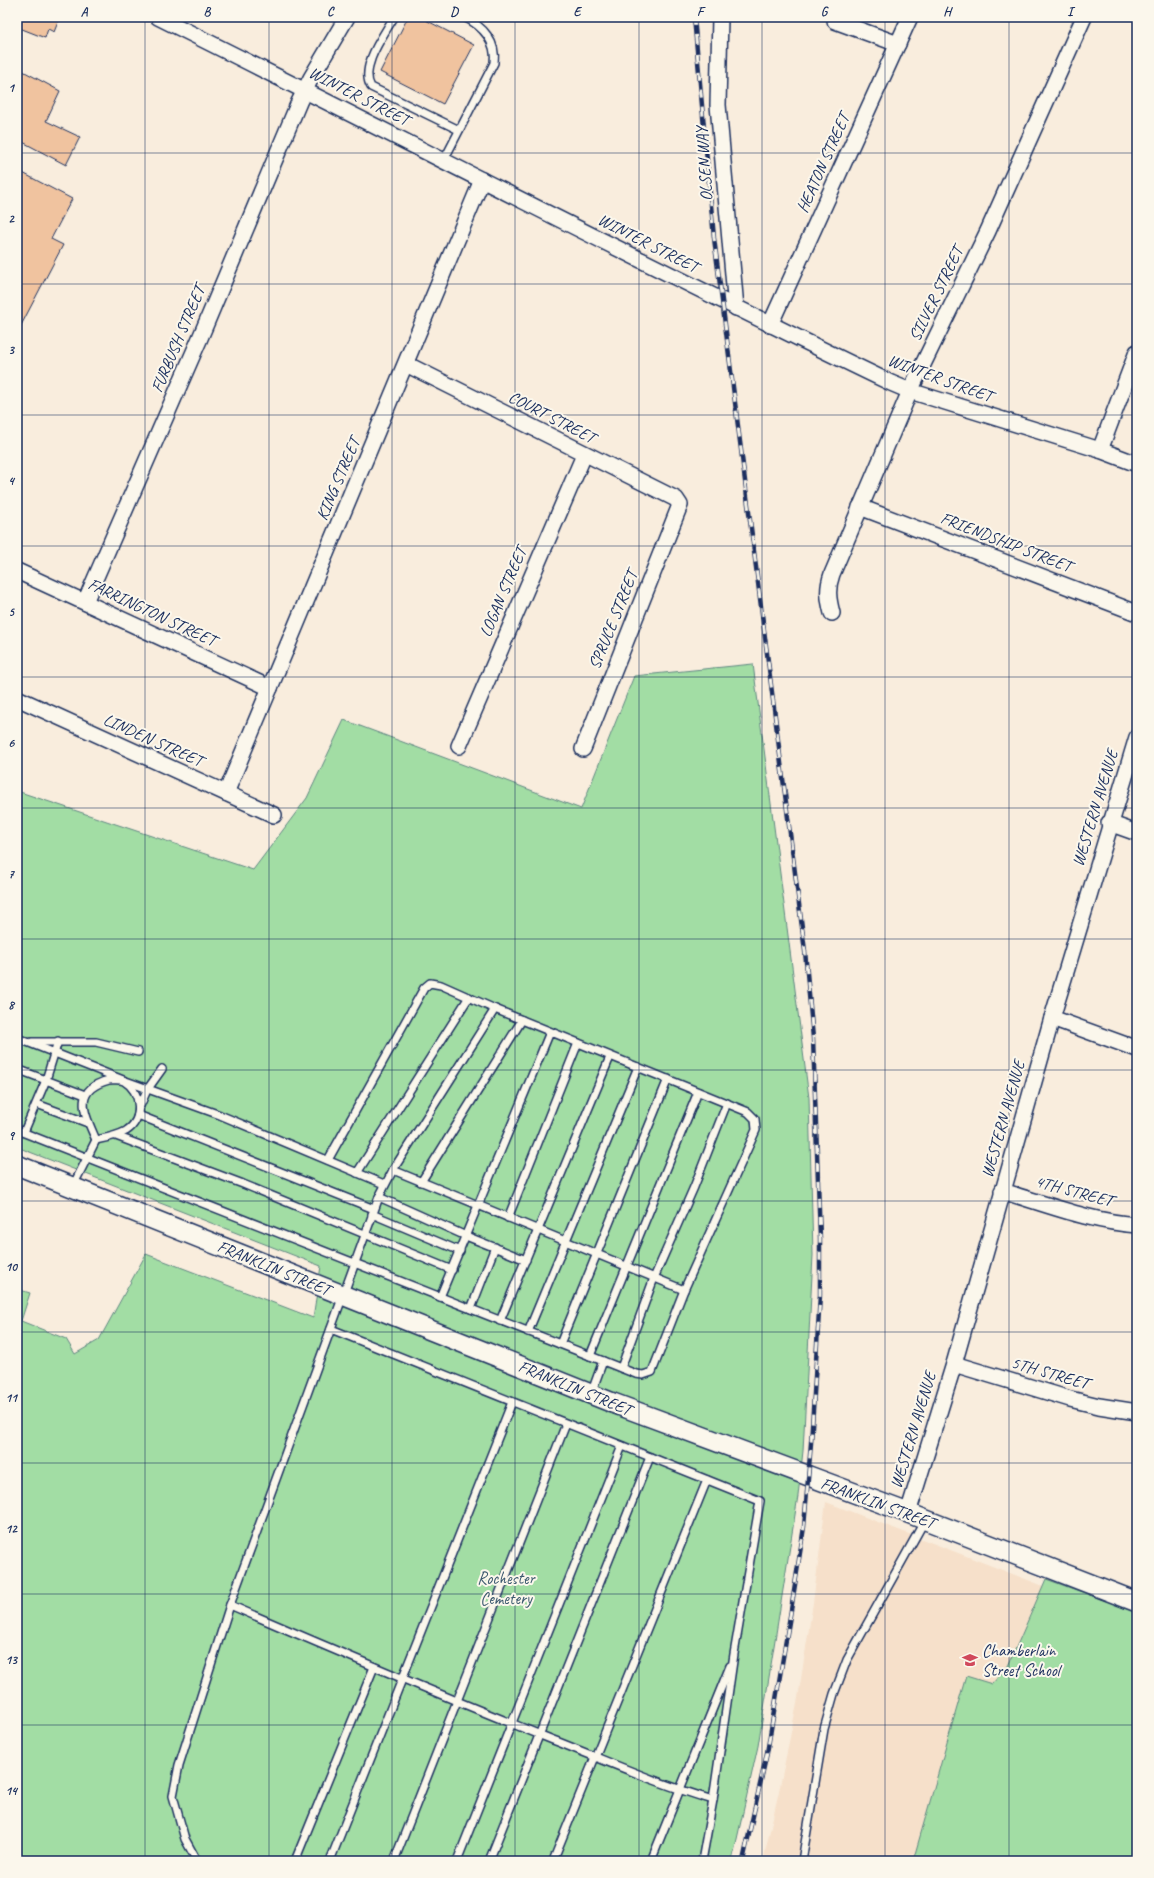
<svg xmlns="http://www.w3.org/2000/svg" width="1154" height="1878" viewBox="0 0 1154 1878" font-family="Caveat,sans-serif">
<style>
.built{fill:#f6e0ca}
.green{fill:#a2dda4;stroke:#5e8681}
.building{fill:#f0c39f;stroke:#1b2f5e}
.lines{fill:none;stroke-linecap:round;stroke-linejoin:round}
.service-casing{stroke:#1b2f5e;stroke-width:10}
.minor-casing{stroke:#1b2f5e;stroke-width:18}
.tertiary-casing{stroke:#1b2f5e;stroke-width:22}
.service{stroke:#fbf7ec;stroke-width:7}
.minor{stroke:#fbf7ec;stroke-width:15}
.tertiary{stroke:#fbf7ec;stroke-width:19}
.rail-casing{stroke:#1b2f5e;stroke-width:4.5}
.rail{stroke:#fbf7ec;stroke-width:3;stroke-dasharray:9;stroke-linecap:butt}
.grid{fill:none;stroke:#1b2f5e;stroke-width:1;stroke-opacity:0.55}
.labels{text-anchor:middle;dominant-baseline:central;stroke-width:4;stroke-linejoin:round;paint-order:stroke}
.street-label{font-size:17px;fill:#1b2f5e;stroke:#fbf7ec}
.park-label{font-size:17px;fill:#3d5a70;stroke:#fbf7ec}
.poi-label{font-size:17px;fill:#1b2f5e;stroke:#fbf7ec;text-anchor:start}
.neatline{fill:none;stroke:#1b2f5e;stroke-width:1.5}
.grid-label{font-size:13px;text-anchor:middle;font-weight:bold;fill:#1b2f5e}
</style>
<rect width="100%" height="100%" fill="#f9eddd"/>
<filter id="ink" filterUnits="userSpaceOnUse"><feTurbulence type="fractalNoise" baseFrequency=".025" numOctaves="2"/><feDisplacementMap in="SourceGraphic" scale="8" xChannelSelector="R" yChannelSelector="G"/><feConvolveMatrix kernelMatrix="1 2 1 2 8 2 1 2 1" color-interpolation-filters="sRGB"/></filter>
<g filter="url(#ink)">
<path class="built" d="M826 1502 1137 1622V1861H763L779 1791 798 1698 813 1603Z"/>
<g class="green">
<path d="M753 664 809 1098 813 1255 803 1451 798 1496 758 1746 732 1861H17V1289L30 1293 21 1321 66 1339 75 1354 99 1340 146 1254 313 1318 321 1266 17 1147V791L253 870 307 798 344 720 581 809 634 676Z"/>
<path d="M1046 1579 1137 1612V1861H913L966 1676 992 1684 1008 1666Z"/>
</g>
<g class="building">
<path d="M17 17H60L54 32 48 29 45 38 17 27Z"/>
<path d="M408 17H420L474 45 443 104 380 72Z"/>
<path d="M23 71 60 91 46 121 80 137 66 165 17 139V83Z"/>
<path d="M17 170 72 199 51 239 63 245 17 333Z"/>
</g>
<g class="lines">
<defs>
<g id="service">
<path d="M394 17C384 35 359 67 371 87L459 130"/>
<path d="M444 160 494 63C497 42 483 26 464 17"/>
<path d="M17 1038 123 1080 220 1115 384 1184"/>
<path d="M32 1042H96L138 1052"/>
<path d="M17 1069 85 1095"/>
<path d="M109 1080C114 1080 120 1079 124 1081 142 1092 144 1120 126 1131 117 1136 106 1138 96 1140 85 1114 71 1090 109 1080Z"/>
<path d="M37 1104 88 1123"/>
<path d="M140 1106 147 1090 162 1069"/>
<path d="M138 1115 374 1209"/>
<path d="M17 1130 636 1374 643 1375 652 1372 684 1290 756 1130 755 1119 748 1112 495 1009 441 985 430 983 424 988 328 1160"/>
<path d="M24 1132 46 1080 58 1041"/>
<path d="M116 1136 243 1184 452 1270"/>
<path d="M393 1170 684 1290"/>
<path d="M357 1173 469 997"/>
<path d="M421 1182 522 1020"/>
<path d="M73 1186 96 1140"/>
<path d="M379 1197 466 1236 526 1260"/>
<path d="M372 1214 460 1251"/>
<path d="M508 1218 578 1043"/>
<path d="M440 1297 550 1032"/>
<path d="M471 1309 495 1247"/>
<path d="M500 1321 610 1057"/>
<path d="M331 1329 760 1501 734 1654 713 1800 702 1861"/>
<path d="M528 1332 638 1067"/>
<path d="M560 1344 668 1079"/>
<path d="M590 1356 698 1092"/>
<path d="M621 1368 654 1278 694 1187 727 1103"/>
<path d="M591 1394 603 1361"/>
<path d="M230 1605C334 1650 438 1694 543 1736 600 1758 655 1783 713 1800"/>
<path d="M197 1861 185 1839 173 1796 179 1765 230 1605 379 1197 393 1170 495 1009"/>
<path d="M295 1861 374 1667"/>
<path d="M330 1861 512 1402"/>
<path d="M394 1861 566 1424"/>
<path d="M457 1861 622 1446"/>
<path d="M489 1861 650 1457"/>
<path d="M553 1861 707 1480"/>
<path d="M651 1861 730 1666"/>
<path d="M802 1861 824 1729 834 1694 847 1660 925 1520"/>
</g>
<g id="minor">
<path d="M158 17C403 139 645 265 891 383L910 391 1100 450 1137 464"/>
<path d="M720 17 718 105 736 308"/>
<path d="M835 21 898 44"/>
<path d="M770 325 910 17"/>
<path d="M406 364 676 499 680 505 583 749"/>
<path d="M1100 450 1137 352"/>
<path d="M860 507 1137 613"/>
<path d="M17 571 270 688"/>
<path d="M85 602 200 338 299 102 311 78 347 17"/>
<path d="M832 613C828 598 827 588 832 574L910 391 988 231 1084 17"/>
<path d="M17 698 274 815"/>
<path d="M459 746 584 455"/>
<path d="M226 793 482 180"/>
<path d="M1109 823 1137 833"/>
<path d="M1052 1018 1137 1049"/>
<path d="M1002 1191C1046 1204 1091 1222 1137 1225"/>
<path d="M954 1364 1070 1399 1099 1406 1137 1412"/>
<path d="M908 1513 954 1364 1052 1018 1137 737"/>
</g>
<path id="tertiary" d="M17 1165 613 1403 908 1513 1137 1602"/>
</defs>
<use href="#service" class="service-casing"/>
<use href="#minor" class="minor-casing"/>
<use href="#tertiary" class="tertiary-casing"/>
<use href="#service" class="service"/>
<use href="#minor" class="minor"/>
<use href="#tertiary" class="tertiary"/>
<defs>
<path id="rail" d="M694 17 714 238 805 951 813 1038 820 1238V1295L811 1443 804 1527 792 1604 767 1753 743 1861"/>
</defs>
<use href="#rail" class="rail-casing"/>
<use href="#rail" class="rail"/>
</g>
</g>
<path class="grid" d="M145 17V1861M269 17V1861M392 17V1861M515 17V1861M639 17V1861M762 17V1861M885 17V1861M1009 17V1861M17 153H1137M17 284H1137M17 415H1137M17 546H1137M17 677H1137M17 808H1137M17 939H1137M17 1070H1137M17 1201H1137M17 1332H1137M17 1463H1137M17 1594H1137M17 1725H1137"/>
<defs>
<symbol id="school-bare" viewBox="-9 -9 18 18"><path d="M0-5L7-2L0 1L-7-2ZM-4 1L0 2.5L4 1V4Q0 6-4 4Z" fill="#d1495b" stroke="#fbf7ec" stroke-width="2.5" paint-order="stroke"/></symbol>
</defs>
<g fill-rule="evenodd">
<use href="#school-bare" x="959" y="1649" width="22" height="22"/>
</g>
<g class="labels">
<g class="street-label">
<text transform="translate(359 96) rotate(27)">WINTER STREET</text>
<text transform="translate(823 163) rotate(-66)">HEATON STREET</text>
<text transform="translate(704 164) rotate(-94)">OLSEN WAY</text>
<text transform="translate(648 243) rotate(27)">WINTER STREET</text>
<text transform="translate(936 294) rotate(-64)">SILVER STREET</text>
<text transform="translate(178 339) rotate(-67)">FURBUSH STREET</text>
<text transform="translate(940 378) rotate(20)">WINTER STREET</text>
<text transform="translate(552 417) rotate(27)">COURT STREET</text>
<text transform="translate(338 479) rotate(-67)">KING STREET</text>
<text transform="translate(1006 542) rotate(21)">FRIENDSHIP STREET</text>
<text transform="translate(503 592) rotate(-67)">LOGAN STREET</text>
<text transform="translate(152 612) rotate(25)">FARRINGTON STREET</text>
<text transform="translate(613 620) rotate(-68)">SPRUCE STREET</text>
<text transform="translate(153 740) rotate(24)">LINDEN STREET</text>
<text transform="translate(1095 808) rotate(-73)">WESTERN AVENUE</text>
<text transform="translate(1003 1119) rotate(-74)">WESTERN AVENUE</text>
<text transform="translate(1074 1191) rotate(15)">4TH STREET</text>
<text transform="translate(274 1268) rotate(22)">FRANKLIN STREET</text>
<text transform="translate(1050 1373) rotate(16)">5TH STREET</text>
<text transform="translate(575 1388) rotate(22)">FRANKLIN STREET</text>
<text transform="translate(913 1430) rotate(-73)">WESTERN AVENUE</text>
<text transform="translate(878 1503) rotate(20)">FRANKLIN STREET</text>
</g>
<g class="park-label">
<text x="506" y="1578">Rochester<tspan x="506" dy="20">Cemetery</tspan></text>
</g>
<g class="poi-label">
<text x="982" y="1650">Chamberlain<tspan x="982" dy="20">Street School</tspan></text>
</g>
</g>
<rect width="1154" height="1878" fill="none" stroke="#fbf7ec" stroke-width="44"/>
<rect x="22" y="22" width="1110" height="1834" class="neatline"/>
<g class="grid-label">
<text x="84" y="16">A</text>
<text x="207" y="16">B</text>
<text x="330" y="16">C</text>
<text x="454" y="16">D</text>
<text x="577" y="16">E</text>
<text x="700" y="16">F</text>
<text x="824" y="16">G</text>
<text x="947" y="16">H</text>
<text x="1070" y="16">I</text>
<text x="11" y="92">1</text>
<text x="11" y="223">2</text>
<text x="11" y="354">3</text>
<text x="11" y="485">4</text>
<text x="11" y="616">5</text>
<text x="11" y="747">6</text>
<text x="11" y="878">7</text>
<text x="11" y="1009">8</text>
<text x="11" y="1140">9</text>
<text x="11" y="1271">10</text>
<text x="11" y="1402">11</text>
<text x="11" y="1533">12</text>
<text x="11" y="1664">13</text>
<text x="11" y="1795">14</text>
</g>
</svg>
